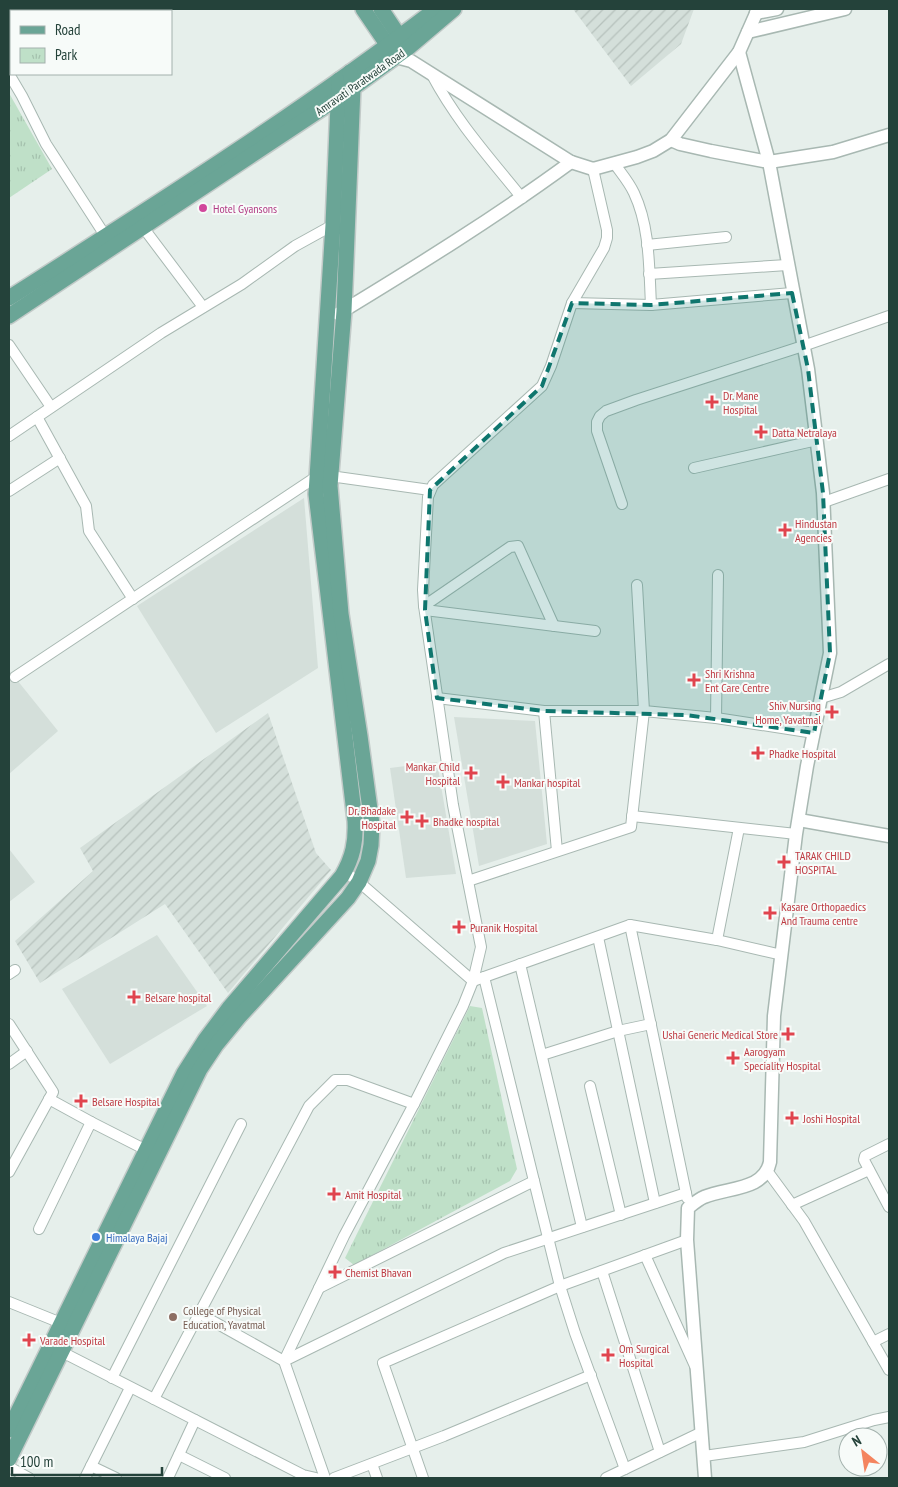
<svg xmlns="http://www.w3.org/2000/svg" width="898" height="1487" viewBox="0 0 898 1487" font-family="'PT Sans Narrow',sans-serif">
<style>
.built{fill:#d4dfda}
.industrial{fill:url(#industrial-furrows)}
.park{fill:url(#park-tufts)}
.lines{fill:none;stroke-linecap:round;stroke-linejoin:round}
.minor-casing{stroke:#a8b8b2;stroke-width:12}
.tertiary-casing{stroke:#a8b8b2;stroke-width:15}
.primary-casing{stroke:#c2cac8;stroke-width:18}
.minor{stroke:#fff;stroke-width:10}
.tertiary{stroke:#fff;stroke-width:12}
.primary{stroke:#6aa596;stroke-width:15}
.marked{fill:#0f766e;fill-opacity:0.2;stroke:#0f766e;stroke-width:4;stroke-dasharray:10 6;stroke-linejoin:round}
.hotel-dot{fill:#d1479c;stroke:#f7fbf9;stroke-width:2}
.health-dot{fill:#e0444e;stroke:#f7fbf9;stroke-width:2}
.shop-dot{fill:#3f7fe0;stroke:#f7fbf9;stroke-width:2}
.education-dot{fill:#8d6e63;stroke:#f7fbf9;stroke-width:2}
.labels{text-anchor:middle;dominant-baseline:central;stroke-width:4;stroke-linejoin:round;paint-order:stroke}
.street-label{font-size:12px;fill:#24423a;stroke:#f7fbf9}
.hotel-label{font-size:12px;fill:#b23c85;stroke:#f7fbf9;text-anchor:start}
.health-label{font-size:12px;fill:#be3a42;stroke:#f7fbf9;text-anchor:start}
.shop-label{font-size:12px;fill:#366cbe;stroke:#f7fbf9;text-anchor:start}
.education-label{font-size:12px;fill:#785e54;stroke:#f7fbf9;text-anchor:start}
</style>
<defs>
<pattern id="industrial-furrows" width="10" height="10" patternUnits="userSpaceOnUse" patternTransform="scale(1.25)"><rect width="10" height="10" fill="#d4dfda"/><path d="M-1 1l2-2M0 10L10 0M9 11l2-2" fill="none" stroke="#b6c1bc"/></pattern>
<pattern id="park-tufts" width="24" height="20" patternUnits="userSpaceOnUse" patternTransform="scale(1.25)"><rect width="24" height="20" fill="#bfe0c8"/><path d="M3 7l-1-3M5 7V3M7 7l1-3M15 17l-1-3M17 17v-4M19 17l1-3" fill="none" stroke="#a4c1ad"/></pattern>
</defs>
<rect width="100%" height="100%" fill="#e6efeb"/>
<g class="built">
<path d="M304 498 318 668 216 733 137 606Z"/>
<path d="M9 670 58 731 9 774Z"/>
<path d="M454 717 535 721 547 844 479 866Z"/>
<path d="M437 762 456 874 406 878 390 768Z"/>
<path d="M9 849 35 882 9 902Z"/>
<path d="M157 935 207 1006 110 1064 62 989Z"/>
</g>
<g class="industrial">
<path d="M573 9H694L681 44 631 86Z"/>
<path d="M268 713 316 853 331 870 228 993 165 904 40 983 15 941 93 871 80 848Z"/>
</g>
<g class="park">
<path d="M9 93 52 169 9 198Z"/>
<path d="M470 1006 482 1008 517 1169 510 1181 354 1265 345 1258Z"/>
</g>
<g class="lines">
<defs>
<g id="minor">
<path d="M9 74 22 96 46 144 108 240"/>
<path d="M432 75C457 122 489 157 522 198"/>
<path d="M614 163C621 173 629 182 634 193 650 227 649 267 651 305"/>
<path d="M139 222 203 307"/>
<path d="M647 245 726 237"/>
<path d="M649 274 787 265"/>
<path d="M572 303 651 305 792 293"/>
<path d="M9 345 51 407"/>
<path d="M37 417 86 506 89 531 133 599"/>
<path d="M9 436 161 333 242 284 295 246 333 225"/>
<path d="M694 468 817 440"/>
<path d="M9 491 60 458"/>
<path d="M824 502 889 479"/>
<path d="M622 504 597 431V422L600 416 606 411 636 400 803 346 889 316"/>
<path d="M637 585 644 711 716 718 814 733"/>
<path d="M424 606 510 547 518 546 554 626"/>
<path d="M425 610 595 631"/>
<path d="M15 677 316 477 330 476 430 490"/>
<path d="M437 698 544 711H644L631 827 468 881"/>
<path d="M821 698 841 692 889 664"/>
<path d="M544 711 557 851"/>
<path d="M716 718 718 575"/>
<path d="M632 816 796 834"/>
<path d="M345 872 359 882 473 981 630 925 717 940 782 955"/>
<path d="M630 925 687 1198"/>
<path d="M598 937 655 1203"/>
<path d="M717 940 739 828"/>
<path d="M520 964 582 1227"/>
<path d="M9 974 15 970"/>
<path d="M484 977 534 1181"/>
<path d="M9 1024 53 1092 9 1172"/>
<path d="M542 1055 618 1031 651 1024"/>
<path d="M9 1064 27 1051"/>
<path d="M590 1086 621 1215"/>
<path d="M49 1099 91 1122"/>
<path d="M889 1144 865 1156 864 1160 889 1207"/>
<path d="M768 1172 804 1221 889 1370"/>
<path d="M792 1205 869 1170"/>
<path d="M39 1229 91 1122 152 1153"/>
<path d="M645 1255 695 1366"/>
<path d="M602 1271 660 1452"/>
<path d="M319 1288 534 1181 560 1286 575 1333 625 1469"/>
<path d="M9 1302 61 1323"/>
<path d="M200 1314 284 1361 504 1253 686 1193"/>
<path d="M873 1342 889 1334"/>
<path d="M58 1350 303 1475 316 1478"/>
<path d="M112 1378 241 1124"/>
<path d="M154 1399 309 1106 335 1080H348L414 1104"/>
<path d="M179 1455 225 1478"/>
<path d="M704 1456 804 1442 874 1420 889 1417"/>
<path d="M372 1464 377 1478"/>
<path d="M91 1466 116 1478"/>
<path d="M9 1467 29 1478"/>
<path d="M85 1478 130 1388"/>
<path d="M168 1478 195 1420"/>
<path d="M325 1478 284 1361 344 1236 414 1104 463 1006 473 981 481 947 453 805 424 606 423 590 428 497 433 485 542 386 551 366 572 303 604 248 607 238V230L593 169"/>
<path d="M334 1478 444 1436 591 1375"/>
<path d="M423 1478 383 1363 560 1286 687 1240"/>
<path d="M606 1478 702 1432"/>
</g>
<g id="tertiary">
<path d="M756 13 777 9"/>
<path d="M748 32 845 9"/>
<path d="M396 57 411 61 571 162 593 169 637 157 653 151 671 140 739 52 758 9"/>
<path d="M671 140 680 144 711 151 769 162 833 152 889 135"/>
<path d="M338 314C417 266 496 217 571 162"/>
<path d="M799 820 889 836"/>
<path d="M705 1478 687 1240 688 1208C693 1204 699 1199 704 1197 727 1187 764 1191 770 1162L774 1016 796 834 807 766 830 653 823 493 808 369 769 162 739 52"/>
</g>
<g id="primary">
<path d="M363 9 393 53"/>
<path d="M381 9 405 45"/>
<path d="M9 298C153 206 300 113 436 9"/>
<path d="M9 316 353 88 408 48 454 9"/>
<path d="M9 1430 184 1073 205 1040 229 1008 342 876C353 857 356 842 355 821L316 494 333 225 339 80"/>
<path d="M9 1459 200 1069 216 1045 239 1017 348 898 359 882 368 861 371 845 372 824 360 736 341 614 330 486 344 311 353 88 350 72"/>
</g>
</defs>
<use href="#minor" class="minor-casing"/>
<use href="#tertiary" class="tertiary-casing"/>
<use href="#primary" class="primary-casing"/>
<use href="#minor" class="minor"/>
<use href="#tertiary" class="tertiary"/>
<use href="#primary" class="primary"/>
</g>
<path class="marked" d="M792 293 808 369 823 493 830 653 814 733 686 715 544 711 437 698 425 610 430 490 542 386 572 303 651 305Z"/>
<circle class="hotel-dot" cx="203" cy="208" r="5"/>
<g class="health-dot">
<path d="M709.5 394.5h5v5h5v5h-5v5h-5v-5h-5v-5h5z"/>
<path d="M758.5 424.5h5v5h5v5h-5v5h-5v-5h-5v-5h5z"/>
<path d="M782.5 522.5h5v5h5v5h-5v5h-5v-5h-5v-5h5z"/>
<path d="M691.5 672.5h5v5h5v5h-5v5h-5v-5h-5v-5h5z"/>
<path d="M829.5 704.5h5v5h5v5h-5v5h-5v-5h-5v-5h5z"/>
<path d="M755.5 745.5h5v5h5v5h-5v5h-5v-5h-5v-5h5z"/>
<path d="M468.5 765.5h5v5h5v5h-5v5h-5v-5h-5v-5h5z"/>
<path d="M500.5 774.5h5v5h5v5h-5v5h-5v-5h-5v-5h5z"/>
<path d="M404.5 809.5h5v5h5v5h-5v5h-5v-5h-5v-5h5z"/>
<path d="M419.5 813.5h5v5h5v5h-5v5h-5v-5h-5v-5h5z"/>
<path d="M781.5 854.5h5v5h5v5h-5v5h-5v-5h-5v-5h5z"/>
<path d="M767.5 905.5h5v5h5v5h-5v5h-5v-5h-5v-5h5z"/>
<path d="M456.5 919.5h5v5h5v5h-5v5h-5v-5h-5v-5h5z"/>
<path d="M131.5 989.5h5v5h5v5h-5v5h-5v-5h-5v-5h5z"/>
<path d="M785.5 1026.5h5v5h5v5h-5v5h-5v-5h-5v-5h5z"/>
<path d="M730.5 1050.5h5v5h5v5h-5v5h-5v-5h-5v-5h5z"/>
<path d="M78.5 1093.5h5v5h5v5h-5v5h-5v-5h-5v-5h5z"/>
<path d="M789.5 1110.5h5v5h5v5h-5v5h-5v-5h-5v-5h5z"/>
<path d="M331.5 1186.5h5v5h5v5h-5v5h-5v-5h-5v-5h5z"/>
<path d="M332.5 1264.5h5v5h5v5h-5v5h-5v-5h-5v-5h5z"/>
<path d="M26.5 1332.5h5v5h5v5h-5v5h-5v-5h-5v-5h5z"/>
<path d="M605.5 1347.5h5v5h5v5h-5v5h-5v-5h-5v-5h5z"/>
</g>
<circle class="shop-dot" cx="96" cy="1237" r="5"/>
<circle class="education-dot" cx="173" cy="1317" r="5"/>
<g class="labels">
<g class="street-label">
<text transform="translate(360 82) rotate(-35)">Amravati Paratwada Road</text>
</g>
<g class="hotel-label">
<text x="213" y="208">Hotel Gyansons</text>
</g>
<g class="health-label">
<text x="723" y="395">Dr. Mane<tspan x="723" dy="14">Hospital</tspan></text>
<text x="772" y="432">Datta Netralaya</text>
<text x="795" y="523">Hindustan<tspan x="795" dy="14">Agencies</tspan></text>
<text x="705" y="673">Shri Krishna<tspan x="705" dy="14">Ent Care Centre</tspan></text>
<text x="821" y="705" text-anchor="end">Shiv Nursing<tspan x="821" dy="14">Home, Yavatmal</tspan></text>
<text x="769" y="753">Phadke Hospital</text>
<text x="460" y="766" text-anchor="end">Mankar Child<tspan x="460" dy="14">Hospital</tspan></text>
<text x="514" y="782">Mankar hospital</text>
<text x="396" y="810" text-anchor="end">Dr. Bhadake<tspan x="396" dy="14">Hospital</tspan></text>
<text x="433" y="821">Bhadke hospital</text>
<text x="795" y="855">TARAK CHILD<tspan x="795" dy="14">HOSPITAL</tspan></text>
<text x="781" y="906">Kasare Orthopaedics<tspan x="781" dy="14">And Trauma centre</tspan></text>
<text x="470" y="927">Puranik Hospital</text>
<text x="145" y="997">Belsare hospital</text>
<text x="778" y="1034" text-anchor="end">Ushai Generic Medical Store</text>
<text x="744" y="1051">Aarogyam<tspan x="744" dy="14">Speciality Hospital</tspan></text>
<text x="92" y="1101">Belsare Hospital</text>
<text x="803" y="1118">Joshi Hospital</text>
<text x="345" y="1194">Amit Hospital</text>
<text x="345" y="1272">Chemist Bhavan</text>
<text x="40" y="1340">Varade Hospital</text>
<text x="619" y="1348">Om Surgical<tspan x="619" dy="14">Hospital</tspan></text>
</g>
<g class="shop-label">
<text x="106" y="1237">Himalaya Bajaj</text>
</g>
<g class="education-label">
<text x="183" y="1310">College of Physical<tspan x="183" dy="14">Education, Yavatmal</tspan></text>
</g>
</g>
<rect width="898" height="1487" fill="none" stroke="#24423a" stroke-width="20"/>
<rect x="10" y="10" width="162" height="65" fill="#f7fbf9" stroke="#a3b1ad"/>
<rect x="20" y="26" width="25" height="8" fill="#6aa596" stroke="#a3b1ad"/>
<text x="55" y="35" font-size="15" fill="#24423a">Road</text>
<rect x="20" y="48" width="25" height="15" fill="url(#park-tufts)" stroke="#a3b1ad"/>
<text x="55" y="60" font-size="15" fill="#24423a">Park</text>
<g transform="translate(863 1452) rotate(330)"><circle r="24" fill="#f7fbf9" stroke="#a3b1ad"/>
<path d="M0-4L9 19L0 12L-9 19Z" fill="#f4845f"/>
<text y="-8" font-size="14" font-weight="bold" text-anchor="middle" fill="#24423a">N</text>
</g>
<path d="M12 1467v8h150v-8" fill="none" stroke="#24423a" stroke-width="2.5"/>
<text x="20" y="1467" font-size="15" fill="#24423a" stroke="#f7fbf9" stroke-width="4" paint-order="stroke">100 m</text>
</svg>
